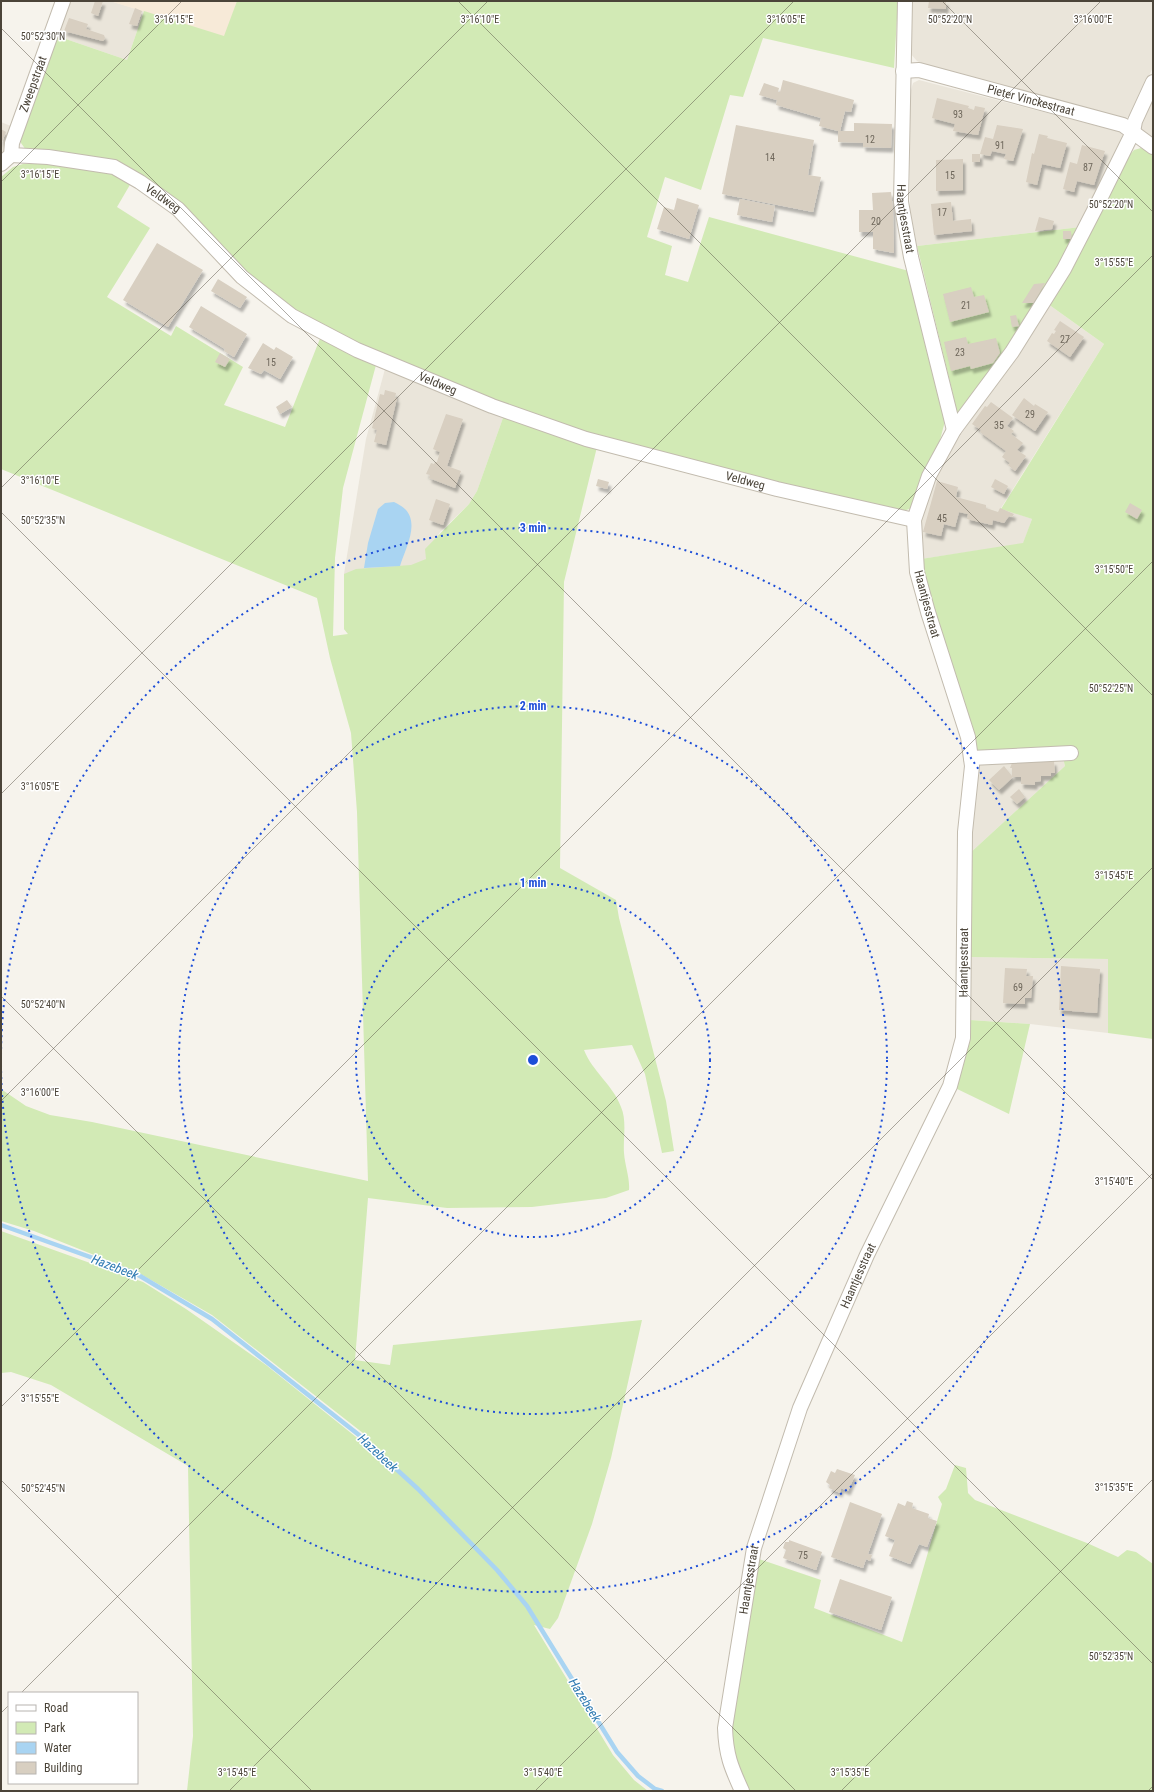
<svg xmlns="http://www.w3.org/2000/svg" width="1154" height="1792" viewBox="0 0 1154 1792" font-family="'Roboto Condensed',sans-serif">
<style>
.residential{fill:#eae5da}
.commercial{fill:#f7ead8}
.green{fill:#d2eab5}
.water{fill:#a9d4f2}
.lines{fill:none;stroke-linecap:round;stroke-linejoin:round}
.stream{stroke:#a9d4f2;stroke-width:4.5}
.building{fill:#d8cfc1;filter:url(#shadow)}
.street-casing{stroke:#c2bbae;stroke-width:16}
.street{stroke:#fff;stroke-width:14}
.ticks{fill:none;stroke:#4b4439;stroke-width:1;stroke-opacity:0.45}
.ring{fill:none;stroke:#1d4ed8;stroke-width:2;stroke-dasharray:2 4}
.labels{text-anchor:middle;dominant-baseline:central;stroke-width:3;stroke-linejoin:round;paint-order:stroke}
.number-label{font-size:10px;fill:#6e675b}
.street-label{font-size:12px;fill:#4b4439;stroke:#fff}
.water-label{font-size:13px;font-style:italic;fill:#2e7ab2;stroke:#fff}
.ticks-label{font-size:10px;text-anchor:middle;fill:#4b4439;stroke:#fff;stroke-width:3;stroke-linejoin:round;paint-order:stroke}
.centre{fill:#1d4ed8;stroke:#fff;stroke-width:2}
.ring-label{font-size:12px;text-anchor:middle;font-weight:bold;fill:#1d4ed8;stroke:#fff;stroke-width:3;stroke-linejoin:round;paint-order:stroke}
</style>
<defs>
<filter id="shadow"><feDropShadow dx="2.5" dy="4.5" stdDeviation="1" flood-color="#0004"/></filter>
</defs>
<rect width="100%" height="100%" fill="#f6f3ec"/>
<g class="residential">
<path d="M70 1H110L144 11 127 60 57 36Z"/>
<path d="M912 1H1153V67L1131 116 1123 119 928 66 917 61 910 53Z"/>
<path d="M919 80 1121 132 1124 139 1081 227 917 246 910 210V94L913 83Z"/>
<path d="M1153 92V141L1142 132 1139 123Z"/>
<path d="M1 122 13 127 1 157Z"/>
<path d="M1048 304 1104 344 1001 508 1032 519 1023 544 921 559 919 529 927 497 946 457Z"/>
<path d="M385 369 504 415 477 491 469 504 440 532 426 559 353 640 344 629V574L366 439Z"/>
<path d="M1061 750 1065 766 969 854 976 753Z"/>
<path d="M969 957 1108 959V1033L1030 1024 970 1020Z"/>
</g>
<path class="commercial" d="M110 1H237L225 37Z"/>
<g class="green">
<path d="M237 1H898L894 68 763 38 743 97 730 95 701 190 665 177 647 237 672 246 665 275 688 282 709 217 909 271 944 402V425L940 440 920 484 912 508 898 513 639 449 532 415 379 355 276 300 151 183 26 150 21 143 20 136 57 36 127 60 144 11 224 36Z"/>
<path d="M1141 148 1153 154V1039L1108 1033V959L969 957V854L1065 766 1061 750 976 753 922 574 921 559 1023 543 1032 519 1001 509 1104 344 1048 304 1124 162 1134 150Z"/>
<path d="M23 164H50L115 174 131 183 117 207 150 228 107 297 171 336 176 326 243 367 224 405 285 427 321 336 376 365 343 488 335 558 333 636 348 634 344 629V574L356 569 411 565 426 559 425 549 469 504 477 491 504 415 597 447 564 582 560 868 616 900 619 918 666 1101 674 1151 662 1153 645 1074 632 1045 584 1050C592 1071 613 1085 621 1107 627 1120 623 1139 624 1153 625 1166 630 1178 629 1190L606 1198 532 1207 447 1208 368 1198 355 1360 390 1365 393 1345 642 1320 611 1458 592 1524 558 1618 550 1629 534 1625 613 1755 634 1780 648 1791H187L193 1736 188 1466 51 1385 11 1372 1 1373V1231L143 1282 186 1309 266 1365 366 1445 368 1437 212 1315 137 1272 34 1231 1 1221V1089L26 1106 50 1115 92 1122 368 1181 357 812 351 733 330 658 317 598 1 469V177L13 167Z"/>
<path d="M1081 227 1021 331 959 414 957 411 917 246Z"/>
<path d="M970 1020 1030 1024 1009 1114 953 1087Z"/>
<path d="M955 1465 966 1468 968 1493 975 1500 1087 1543 1118 1557 1127 1550 1136 1552 1153 1564V1791H749L739 1773 728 1733 756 1558 821 1580 814 1608 902 1642 942 1504 938 1497 946 1489Z"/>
</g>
<path class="water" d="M394 502C398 504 402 506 405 509 420 524 405 549 400 566L364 568 368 543 378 509 385 503Z"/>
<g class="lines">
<path class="stream" d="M1 1225 135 1273 212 1319 359 1435 418 1489 497 1570 527 1606 617 1752 638 1776 655 1789 662 1791"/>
</g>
<g class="building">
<path d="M95 1H103L98 16 91 13Z"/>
<path d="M929 1H946V9L928 8Z"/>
<path d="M135 8 142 11 137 26 129 24Z"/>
<path d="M69 18 88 24 86 29 104 35 105 38 103 41 64 31Z"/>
<path d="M783 80 854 100 851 112 845 111 840 131H854V123L892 124 891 148 863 147V143L838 142V131L819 126 821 118 776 105 777 100 759 95 764 83 779 88 778 92H780Z"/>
<path d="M937 98 969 106 968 108 974 110 975 106 985 108 978 135 953 131 955 124 932 118Z"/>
<path d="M736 125 814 140 808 175 821 177 813 212 722 194Z"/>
<path d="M997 125 1023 129 1013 161 1004 159 1006 154 992 151 990 156 980 154 985 137 993 139Z"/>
<path d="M1 129 6 132 1 144Z"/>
<path d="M1039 134 1048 136 1047 138 1067 143 1060 168 1042 164 1037 185 1026 182 1032 153 1034 154Z"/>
<path d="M1082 145 1105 151 1094 185 1077 181 1074 192 1063 189 1070 162 1077 164Z"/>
<rect x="972" y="154" width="8" height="8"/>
<path d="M963 159V190L936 191V160Z"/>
<path d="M891 192 893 209 894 253 873 249V232H859V210H873L872 193Z"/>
<path d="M677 198 699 205 689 239 657 229 664 207 674 210Z"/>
<path d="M740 199 775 206 772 222 737 215Z"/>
<path d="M951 202 953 221 971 219 972 231 934 235 931 204Z"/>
<path d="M1039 217 1054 221 1052 229 1035 231Z"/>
<path d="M1063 231H1071L1072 239H1063Z"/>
<path d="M157 243 203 270 168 327 123 300Z"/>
<path d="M218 279 247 297 240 308 211 291Z"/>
<path d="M1045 283 1034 303H1022L1034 284Z"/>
<path d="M971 287 974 297 984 295 989 312 950 322 943 294Z"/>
<path d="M201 306 247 334 234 357 224 351 225 349 189 327Z"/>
<path d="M1016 315 1019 326 1012 327 1010 316Z"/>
<path d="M1060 321 1084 337 1070 357 1047 341 1052 333 1054 334 1056 331 1054 330Z"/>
<path d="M966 337 968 344 996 338 1000 353 993 363 971 369 970 366 951 371 944 342Z"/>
<path d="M263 343 274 350 276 347 293 357 280 379 264 370 261 374 248 368Z"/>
<path d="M220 353 230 359 225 367 215 362Z"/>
<path d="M385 390 396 393 395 398H397L386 445 374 442 377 430 372 428 380 394 384 395Z"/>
<path d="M1024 398 1034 406 1035 404 1048 412 1035 431 1012 415Z"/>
<path d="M287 400 292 407 280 414 276 407Z"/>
<path d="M991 402 1013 418 1007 426 1014 431 1011 434 1023 443 1017 450 1026 456 1015 471 1008 465 1010 463 1002 457 1006 451 980 432 981 430 972 424 985 406 987 407Z"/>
<path d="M446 414 463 419 447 466 461 471 455 488 429 478 430 475 426 474 431 463 434 464 435 462H437L440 452 433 449Z"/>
<path d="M598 479 609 482 607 489 596 486Z"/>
<path d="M995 479 1008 486 1004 494 991 487Z"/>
<path d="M937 481 958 487 956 497 986 505V508L998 512 1000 508 1014 514 1012 517 1009 516 1004 523 993 520 992 525 967 519 968 514 959 512 955 527 944 524 941 536 923 532Z"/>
<path d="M436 499 450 504 443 525 429 520Z"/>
<path d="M1130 503 1142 510 1137 519 1125 512Z"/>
<path d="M1054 761 1055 773H1051V776H1041V781L1035 782V785L1021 784V777H1013L999 790 989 780 1004 766 1012 776V768H1010L1012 763Z"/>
<path d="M1019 789 1025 797 1017 804 1010 797Z"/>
<path d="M1061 966 1100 969 1097 1013 1059 1010Z"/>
<path d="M1005 968 1027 969 1026 976H1033L1031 998H1025V1004L1003 1003Z"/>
<path d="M837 1469 855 1475 848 1491 841 1488 840 1493 829 1488 830 1485 826 1482 831 1471 835 1473Z"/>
<path d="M907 1501 913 1503 912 1508 929 1514 928 1518 937 1521 927 1547 919 1544 910 1564 889 1556 895 1540 885 1536 898 1503 905 1506Z"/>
<path d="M850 1502 882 1514 868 1554 872 1555 870 1561 866 1559 863 1568 831 1557Z"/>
<path d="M789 1540 822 1552 816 1570 783 1558 786 1550 783 1548 785 1542H789Z"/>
<path d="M840 1579 892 1597 881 1630 829 1612Z"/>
</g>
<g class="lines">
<defs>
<g id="street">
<path id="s1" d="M905 1 901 202 911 257 954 430"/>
<path id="s2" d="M903 71 919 70 1123 125 1153 147"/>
<path id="s3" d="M11 155 48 157 114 167 140 182 178 209 242 277 292 316 357 350 492 406 586 439 777 489 914 520"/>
<path id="s4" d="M1 164 11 155 12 143 63 1"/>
<path d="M971 758 1071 753"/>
<path id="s5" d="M742 1791C731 1767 726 1755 725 1728L754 1548 800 1408 867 1255 950 1086 963 1038 965 832 972 766 968 737 928 612 917 572 914 520 929 476 954 430 1012 352 1064 269 1097 205 1133 132 1135 121 1153 82"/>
</g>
</defs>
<use href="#street" class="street-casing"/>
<use href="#street" class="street"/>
</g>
<path class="ticks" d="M458 1 1153 696M942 1 1153 212M1 28 1153 1180M1 182 182 1M1 488 488 1M1 512 1153 1664M1 794 794 1M1 996 796 1791M1 1101 1101 1M1 1407 1153 255M1 1480 312 1791M21 1693 1153 561M1 1713 9 1705M229 1791 1153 867M535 1791 1153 1173M841 1791 1153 1479M1148 1791 1153 1786"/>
<g class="ring">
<circle cx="533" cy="1060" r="177"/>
<circle cx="533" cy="1060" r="354"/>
<path d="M1 1055A532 532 0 1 1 1 1065"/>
</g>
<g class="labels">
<g class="number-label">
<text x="958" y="114">93</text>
<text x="870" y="139">12</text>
<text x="1000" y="145">91</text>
<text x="770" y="157">14</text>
<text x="1088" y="167">87</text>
<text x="950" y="175">15</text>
<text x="942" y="212">17</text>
<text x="876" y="221">20</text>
<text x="966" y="305">21</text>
<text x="1065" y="339">27</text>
<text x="960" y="352">23</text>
<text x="271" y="362">15</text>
<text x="1030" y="414">29</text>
<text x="999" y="425">35</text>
<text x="942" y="518">45</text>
<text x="1018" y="987">69</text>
<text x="803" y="1555">75</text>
</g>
<g class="street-label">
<text stroke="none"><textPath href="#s4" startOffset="88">Zweepstraat</textPath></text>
<text stroke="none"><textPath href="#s2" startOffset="132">Pieter Vinckestraat</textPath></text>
<text stroke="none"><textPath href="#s3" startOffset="162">Veldweg</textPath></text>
<text stroke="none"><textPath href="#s1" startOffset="218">Haantjesstraat</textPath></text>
<text stroke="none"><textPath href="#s3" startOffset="498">Veldweg</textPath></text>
<text stroke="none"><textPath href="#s3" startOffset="821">Veldweg</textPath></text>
<text transform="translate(927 604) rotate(75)">Haantjesstraat</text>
<text stroke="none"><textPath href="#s5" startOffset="876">Haantjesstraat</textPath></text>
<text stroke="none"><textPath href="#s5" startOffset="540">Haantjesstraat</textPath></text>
<text stroke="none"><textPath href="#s5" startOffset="216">Haantjesstraat</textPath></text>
</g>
<g class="water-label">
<text transform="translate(115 1267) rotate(21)">Hazebeek</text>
<text transform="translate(378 1453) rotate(43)">Hazebeek</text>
<text transform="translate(585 1700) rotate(58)">Hazebeek</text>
</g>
</g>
<g class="ticks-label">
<text x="174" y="23">3°16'15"E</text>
<text x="480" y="23">3°16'10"E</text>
<text x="786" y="23">3°16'05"E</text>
<text x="950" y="23">50°52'20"N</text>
<text x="1093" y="23">3°16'00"E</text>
<text x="43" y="40">50°52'30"N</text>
<text x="40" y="178">3°16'15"E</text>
<text x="1111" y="208">50°52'20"N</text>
<text x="1114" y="266">3°15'55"E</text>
<text x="40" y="484">3°16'10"E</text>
<text x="43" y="524">50°52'35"N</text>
<text x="1114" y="573">3°15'50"E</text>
<text x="1111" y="692">50°52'25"N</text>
<text x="40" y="790">3°16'05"E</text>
<text x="1114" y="879">3°15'45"E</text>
<text x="43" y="1008">50°52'40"N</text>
<text x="40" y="1096">3°16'00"E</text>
<text x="1114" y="1185">3°15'40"E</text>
<text x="40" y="1402">3°15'55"E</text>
<text x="1114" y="1491">3°15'35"E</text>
<text x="43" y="1492">50°52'45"N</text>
<text x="1111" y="1660">50°52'35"N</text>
<text x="237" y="1776">3°15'45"E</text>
<text x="543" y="1776">3°15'40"E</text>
<text x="850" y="1776">3°15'35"E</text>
</g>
<circle cx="533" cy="1060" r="6" class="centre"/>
<g class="ring-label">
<text x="533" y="532">3 min</text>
<text x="533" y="710">2 min</text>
<text x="533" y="887">1 min</text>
</g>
<rect width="1154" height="1792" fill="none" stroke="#4b4439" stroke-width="4"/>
<rect x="8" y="1692" width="130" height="92" fill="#ffffff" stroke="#b7b4b0"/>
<rect x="16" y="1705" width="20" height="6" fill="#ffffff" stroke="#b7b4b0"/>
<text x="44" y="1712" font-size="12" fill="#4b4439">Road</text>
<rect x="16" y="1722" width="20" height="12" fill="#d2eab5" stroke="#b7b4b0"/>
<text x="44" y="1732" font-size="12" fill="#4b4439">Park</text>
<rect x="16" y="1742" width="20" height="12" fill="#a9d4f2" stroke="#b7b4b0"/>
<text x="44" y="1752" font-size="12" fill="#4b4439">Water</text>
<rect x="16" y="1762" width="20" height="12" fill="#d8cfc1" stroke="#b7b4b0"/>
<text x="44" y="1772" font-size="12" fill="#4b4439">Building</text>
</svg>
